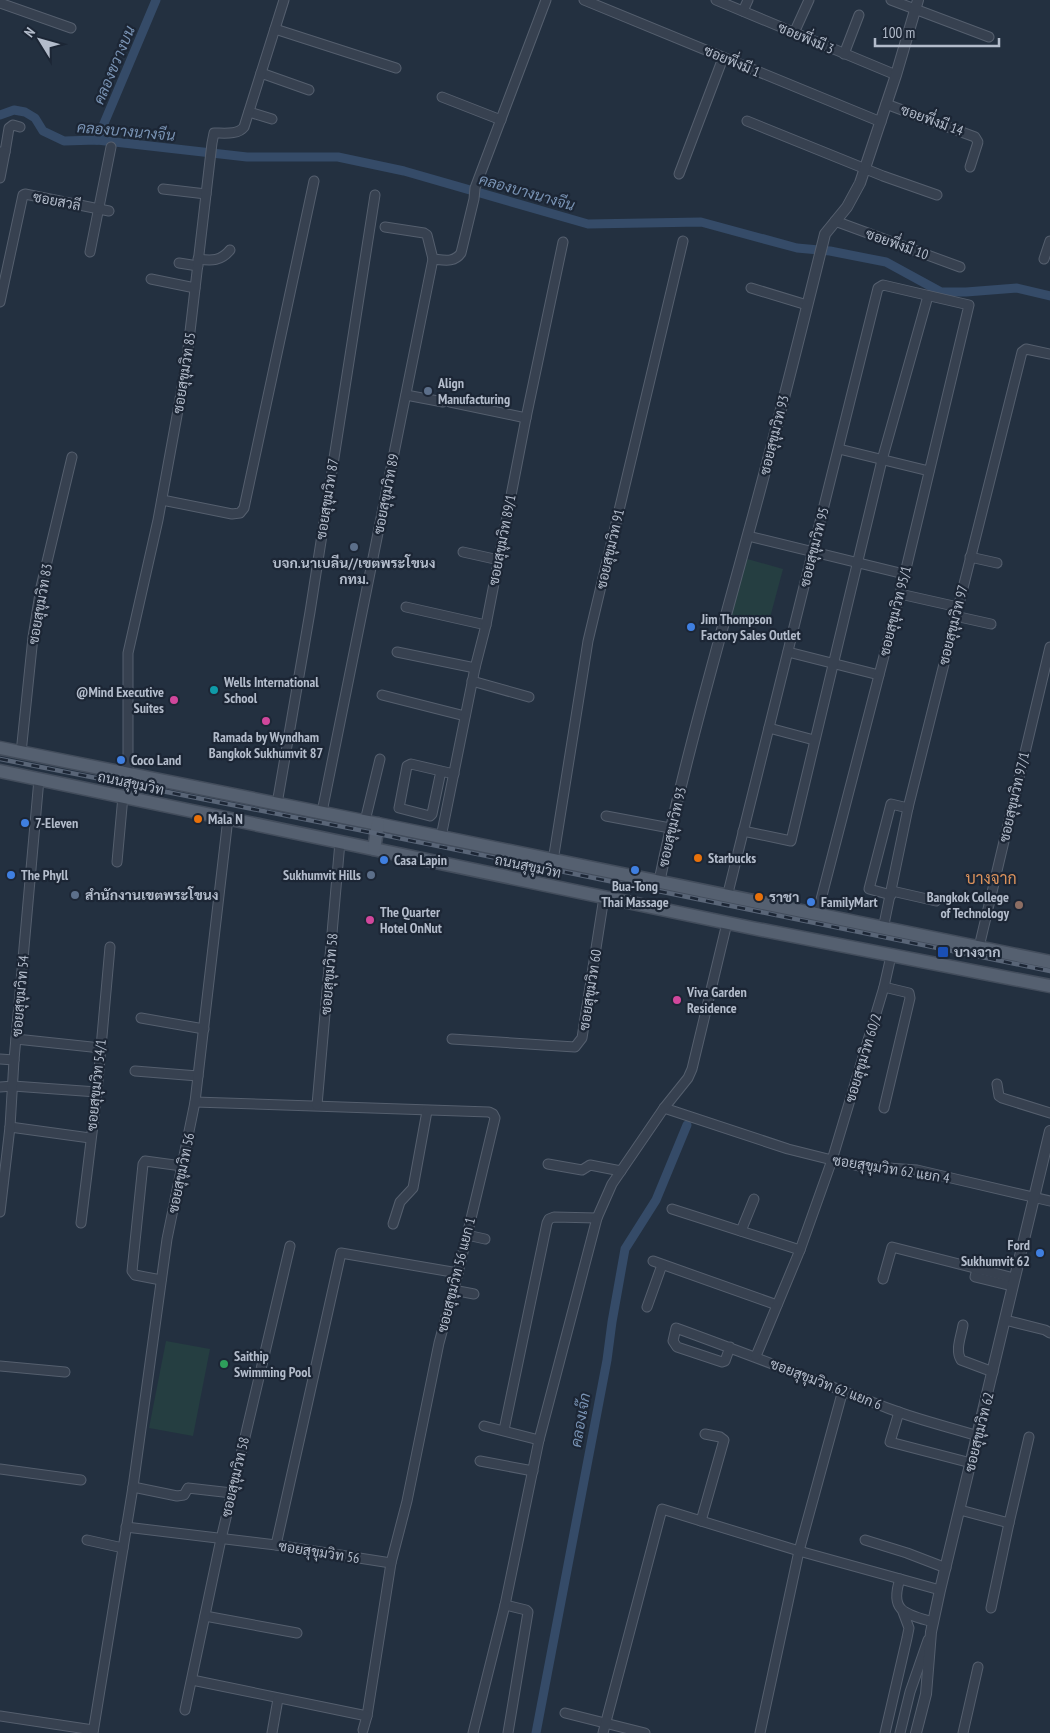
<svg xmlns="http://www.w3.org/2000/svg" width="1050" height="1733" viewBox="0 0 1050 1733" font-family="'PT Sans Narrow',Sarabun,sans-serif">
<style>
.green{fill:#253e41}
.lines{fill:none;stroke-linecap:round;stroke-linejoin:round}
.canal{stroke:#354b68;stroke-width:9}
.minor-casing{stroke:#555f6e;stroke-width:11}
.tertiary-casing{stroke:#555f6e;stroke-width:12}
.primary-casing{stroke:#434d5c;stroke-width:15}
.minor{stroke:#374150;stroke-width:9}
.tertiary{stroke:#374150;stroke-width:10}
.primary{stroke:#556070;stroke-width:12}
.rail-casing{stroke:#596577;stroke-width:4.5}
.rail{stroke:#1c2635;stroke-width:2.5;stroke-dasharray:8;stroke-linecap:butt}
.service-dot{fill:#5c6f8a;stroke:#1c2635;stroke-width:2}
.shop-dot{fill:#3f7fe0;stroke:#1c2635;stroke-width:2}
.culture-dot{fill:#0f9aa8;stroke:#1c2635;stroke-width:2}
.hotel-dot{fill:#d1479c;stroke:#1c2635;stroke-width:2}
.food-dot{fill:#e8710a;stroke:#1c2635;stroke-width:2}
.education-dot{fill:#8d6e63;stroke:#1c2635;stroke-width:2}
.transit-dot{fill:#1a4fb4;stroke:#1c2635;stroke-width:2}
.leisure-dot{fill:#2e9e5b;stroke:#1c2635;stroke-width:2}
.labels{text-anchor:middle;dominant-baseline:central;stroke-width:4.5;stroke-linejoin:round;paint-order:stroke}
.street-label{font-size:14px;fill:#b3bccb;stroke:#1c2635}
.poi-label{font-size:14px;font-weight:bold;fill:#b3bccb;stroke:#1c2635;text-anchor:start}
.water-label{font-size:15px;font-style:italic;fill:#7993b4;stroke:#1c2635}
.quarter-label{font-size:16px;fill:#dd935c;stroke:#1c2635}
</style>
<rect width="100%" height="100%" fill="#233040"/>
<g class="green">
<path d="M744 558 783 569 768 625 730 615Z"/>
<path d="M166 1341 210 1349 193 1436 149 1428Z"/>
</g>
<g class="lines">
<g class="canal">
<path d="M0 115 14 110 25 112 35 118 43 131 64 141 97 140 247 157H338L404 171 588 224 701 222 797 248 830 251 886 262 941 292H966L1017 288 1050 296"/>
<path d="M97 140 156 0"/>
<path d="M536 1733 607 1360 612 1322 625 1249 656 1200 687 1125"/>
</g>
<defs>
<g id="minor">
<path d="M584 0 881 122"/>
<path d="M716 0 896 75"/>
<path d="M891 0 989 37"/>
<path d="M0 3 71 28"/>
<path d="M743 11 748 0"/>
<path d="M275 29 396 68"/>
<path d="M794 33 809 0"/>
<path d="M844 54 859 15"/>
<path d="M261 73 309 90"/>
<path d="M442 97 501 120"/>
<path d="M886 104 975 137 978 142 970 167"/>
<path d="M249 112 272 119"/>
<path d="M747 121 883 176 937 195"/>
<path d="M5 152 9 128 13 125 20 127"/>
<path d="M679 174 723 58"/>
<path d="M0 178 5 152H0"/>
<path d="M163 189 206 194"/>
<path d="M835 221 960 267"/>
<path d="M385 227 424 233 427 235 433 259"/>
<path d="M90 252 111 147"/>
<path d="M198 259C212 261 221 261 230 250"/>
<path d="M1044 259 1050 241"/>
<path d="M179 263 198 266"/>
<path d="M151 279 195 288"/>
<path d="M751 288 807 305"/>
<path d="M0 302 23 195 25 194 109 211"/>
<path d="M406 395 443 402"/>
<path d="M450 402 526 418"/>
<path d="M839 449 929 471"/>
<path d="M162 500 232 514 240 513 244 508 314 181"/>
<path d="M748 536 904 574"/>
<path d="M463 552 499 560"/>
<path d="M970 557 997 563"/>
<path d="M900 594 958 607"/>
<path d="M406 607 486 625"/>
<path d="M955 616 991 624"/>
<path d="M397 652 475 668"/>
<path d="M788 652 879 675"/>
<path d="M472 681 529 697"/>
<path d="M382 695 465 716"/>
<path d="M769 728 814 740"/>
<path d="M21 753 33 637 41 587 72 457"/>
<path d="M441 771 411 764 407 766 399 808 430 816 432 814 441 771 454 774"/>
<path d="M128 774V653L158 520 186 366 212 143 214 133C224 133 238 135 244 127L284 0"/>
<path d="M277 804 310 612 375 195"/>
<path d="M322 812 433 259C444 260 454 263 461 253L474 199 475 188 546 0"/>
<path d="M606 816 670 828"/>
<path d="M365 821 380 759"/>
<path d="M743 831 791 841 882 460 928 296"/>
<path d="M441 837 475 668 486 625 526 418 563 242"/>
<path d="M553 861 588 641 683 241"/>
<path d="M117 862 123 796"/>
<path d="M892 891 936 901"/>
<path d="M891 895 869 889 891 804 908 808"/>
<path d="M727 897 878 288 883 285 969 305 900 594 817 915"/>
<path d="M883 929 908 808 1022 352 1026 349 1050 354"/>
<path d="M979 947 1050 647"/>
<path d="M884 987 909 993 910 998 884 1108"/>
<path d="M141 1018 204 1029"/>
<path d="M16 1039 101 1048"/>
<path d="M452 1039 575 1047 582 1038 604 897"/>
<path d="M0 1059 14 1060"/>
<path d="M135 1071 198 1076"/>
<path d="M997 1084 999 1096 1002 1098 1050 1113"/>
<path d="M0 1087 13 1086 97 1092"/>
<path d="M195 1102 489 1112 493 1114 495 1118 458 1273 439 1343 407 1501 391 1563 367 1716 363 1730"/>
<path d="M317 1105 340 842"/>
<path d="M664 1108 788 1149 832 1160 859 1166 917 1170 1050 1201"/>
<path d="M10 1127 90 1138"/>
<path d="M548 1164 582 1170 590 1165 621 1171"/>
<path d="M672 1209 800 1250"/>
<path d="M0 1212 10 1127 14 1060 39 779"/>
<path d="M81 1223 97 1092 110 947"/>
<path d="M393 1224 400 1202 413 1188 427 1111"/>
<path d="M741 1231 754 1199"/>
<path d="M467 1235 485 1239"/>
<path d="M653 1261 777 1305"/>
<path d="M977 1269 975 1277 1012 1286"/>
<path d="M883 1279 892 1247 1014 1278"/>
<path d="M161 1280 135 1275 132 1271 143 1164 145 1161 182 1166"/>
<path d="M453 1290 474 1294"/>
<path d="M647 1307 662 1265"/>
<path d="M1005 1320 1045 1330 1050 1333"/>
<path d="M963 1325C961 1337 955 1350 961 1360L993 1372"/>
<path d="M730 1347 725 1361 722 1362 677 1347 673 1341 676 1328C748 1354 819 1382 890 1409 919 1420 949 1427 978 1436"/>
<path d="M756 1356 800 1250 832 1160 884 987 891 956"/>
<path d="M0 1366 65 1372"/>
<path d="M899 1412 890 1442 971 1463"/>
<path d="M484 1426 539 1440"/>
<path d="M504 1430 547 1223 549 1219 554 1217 597 1218"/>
<path d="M480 1461 533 1471"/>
<path d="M0 1469 81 1480"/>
<path d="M133 1487 177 1496 184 1495 188 1488 232 1493"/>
<path d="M960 1510 1009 1523 1029 1437"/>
<path d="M701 1521 724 1440 720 1437 705 1434"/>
<path d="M126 1527 276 1545 391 1563"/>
<path d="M87 1540 123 1548"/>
<path d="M865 1540 907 1553 946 1568"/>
<path d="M276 1545 341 1253 458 1273"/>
<path d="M900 1579C889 1612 906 1614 933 1622"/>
<path d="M505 1605 526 1610 528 1612 508 1733"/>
<path d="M991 1608 1009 1523"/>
<path d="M205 1616 297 1633"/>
<path d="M192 1680 367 1716"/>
<path d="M185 1710 221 1539 290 1246"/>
<path d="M565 1713 645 1733"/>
<path d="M0 1716 93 1730"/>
<path d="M93 1733 133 1487 167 1239 195 1102 228 818"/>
<path d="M272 1733 278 1699"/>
<path d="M473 1733 505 1605 539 1440 597 1218 612 1184 664 1108 688 1078 692 1069 727 923"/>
<path d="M603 1733 662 1509 799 1551 940 1590"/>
<path d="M760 1733 799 1551 843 1390"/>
<path d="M885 1733 907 1638 909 1628 903 1612"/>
<path d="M900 1733 910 1692 928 1640"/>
<path d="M963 1733 978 1667"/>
</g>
<g id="tertiary">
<path d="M659 883C683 766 716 653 747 538 775 437 800 335 825 234L847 207 860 183 896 75 918 0"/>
<path d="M916 1733 926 1694 931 1632 940 1590 1050 1131"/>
</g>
<g id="primary">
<path d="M0 748 378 824 1050 962"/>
<path d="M0 771 752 928 1050 986"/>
<path d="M374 849 378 824"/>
</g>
</defs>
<use href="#minor" class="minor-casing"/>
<use href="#tertiary" class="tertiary-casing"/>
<use href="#primary" class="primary-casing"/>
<use href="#minor" class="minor"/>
<use href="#tertiary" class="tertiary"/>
<use href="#primary" class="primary"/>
<defs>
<path id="rail" d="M0 759 359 830 1050 971"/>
</defs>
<use href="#rail" class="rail-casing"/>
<use href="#rail" class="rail"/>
</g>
<g class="service-dot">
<circle cx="428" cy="391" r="5"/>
<circle cx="354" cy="547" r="5"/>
<circle cx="371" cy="875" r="5"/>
<circle cx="75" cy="895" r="5"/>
</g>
<g class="shop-dot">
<circle cx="691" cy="627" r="5"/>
<circle cx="121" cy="760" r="5"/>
<circle cx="25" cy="823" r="5"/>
<circle cx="384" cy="860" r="5"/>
<circle cx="635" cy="870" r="5"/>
<circle cx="11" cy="875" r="5"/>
<circle cx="811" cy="902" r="5"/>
<circle cx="1040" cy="1253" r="5"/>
</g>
<circle class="culture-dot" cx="214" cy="690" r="5"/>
<g class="hotel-dot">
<circle cx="174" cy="700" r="5"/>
<circle cx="266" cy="721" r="5"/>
<circle cx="370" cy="920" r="5"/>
<circle cx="677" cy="1000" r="5"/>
</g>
<g class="food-dot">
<circle cx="198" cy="819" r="5"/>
<circle cx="698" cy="858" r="5"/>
<circle cx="759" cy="897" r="5"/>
</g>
<circle class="education-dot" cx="1019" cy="905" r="5"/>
<rect class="transit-dot" x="937" y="946" width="12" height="12" rx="2.5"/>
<circle class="leisure-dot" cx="224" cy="1364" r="5"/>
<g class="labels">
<g class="street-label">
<text transform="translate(806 38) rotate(23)">ซอยพึ่งมี 3</text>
<text transform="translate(732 61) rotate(23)">ซอยพึ่งมี 1</text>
<text transform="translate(932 120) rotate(20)">ซอยพึ่งมี 14</text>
<text transform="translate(57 201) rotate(11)">ซอยสวลี</text>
<text transform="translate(897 244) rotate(20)">ซอยพึ่งมี 10</text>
<text transform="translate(184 373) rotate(-81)">ซอยสุขุมวิท 85</text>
<text transform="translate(774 435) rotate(-76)">ซอยสุขุมวิท 93</text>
<text transform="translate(386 494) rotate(-79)">ซอยสุขุมวิท 89</text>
<text transform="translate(327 499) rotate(-81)">ซอยสุขุมวิท 87</text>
<text transform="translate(502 540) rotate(-79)">ซอยสุขุมวิท 89/1</text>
<text transform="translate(814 547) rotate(-76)">ซอยสุขุมวิท 95</text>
<text transform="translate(610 549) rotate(-77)">ซอยสุขุมวิท 91</text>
<text transform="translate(40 604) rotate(-80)">ซอยสุขุมวิท 83</text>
<text transform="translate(895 611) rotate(-76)">ซอยสุขุมวิท 95/1</text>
<text transform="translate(953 625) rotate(-76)">ซอยสุขุมวิท 97</text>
<text transform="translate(131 783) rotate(12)">ถนนสุขุมวิท</text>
<text transform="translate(1014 797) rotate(-77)">ซอยสุขุมวิท 97/1</text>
<text transform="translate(672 827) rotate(-77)">ซอยสุขุมวิท 93</text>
<text transform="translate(528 866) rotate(12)">ถนนสุขุมวิท</text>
<text transform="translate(329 974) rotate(-85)">ซอยสุขุมวิท 58</text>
<text transform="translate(590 990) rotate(-81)">ซอยสุขุมวิท 60</text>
<text transform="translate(20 996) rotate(-85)">ซอยสุขุมวิท 54</text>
<text transform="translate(863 1058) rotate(-73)">ซอยสุขุมวิท 60/2</text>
<text transform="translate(96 1085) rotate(-84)">ซอยสุขุมวิท 54/1</text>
<text transform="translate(891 1169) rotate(9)">ซอยสุขุมวิท 62 แยก 4</text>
<text transform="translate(181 1173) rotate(-78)">ซอยสุขุมวิท 56</text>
<text transform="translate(456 1275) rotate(-76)">ซอยสุขุมวิท 56 แยก 1</text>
<text transform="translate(826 1384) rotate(21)">ซอยสุขุมวิท 62 แยก 6</text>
<text transform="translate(979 1432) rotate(-76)">ซอยสุขุมวิท 62</text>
<text transform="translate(235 1477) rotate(-77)">ซอยสุขุมวิท 58</text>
<text transform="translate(319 1552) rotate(9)">ซอยสุขุมวิท 56</text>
</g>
<g class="poi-label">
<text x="438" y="383">Align<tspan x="438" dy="16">Manufacturing</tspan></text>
<text x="354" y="563" text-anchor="middle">บจก.นาเบลีน//เขตพระโขนง<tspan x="354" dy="16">กทม.</tspan></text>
<text x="701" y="619">Jim Thompson<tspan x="701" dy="16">Factory Sales Outlet</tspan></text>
<text x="224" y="682">Wells International<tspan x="224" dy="16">School</tspan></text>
<text x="164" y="692" text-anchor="end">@Mind Executive<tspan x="164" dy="16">Suites</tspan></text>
<text x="266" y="737" text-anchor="middle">Ramada by Wyndham<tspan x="266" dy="16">Bangkok Sukhumvit 87</tspan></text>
<text x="131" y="760">Coco Land</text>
<text x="208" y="819">Mala N</text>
<text x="35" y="823">7-Eleven</text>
<text x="708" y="858">Starbucks</text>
<text x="394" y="860">Casa Lapin</text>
<text x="21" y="875">The Phyll</text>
<text x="361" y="875" text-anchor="end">Sukhumvit Hills</text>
<text x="635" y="886" text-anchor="middle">Bua-Tong<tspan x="635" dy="16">Thai Massage</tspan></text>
<text x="85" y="895">สำนักงานเขตพระโขนง</text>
<text x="769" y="897">ราชา</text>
<text x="1009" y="897" text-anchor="end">Bangkok College<tspan x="1009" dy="16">of Technology</tspan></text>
<text x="821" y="902">FamilyMart</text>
<text x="380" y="912">The Quarter<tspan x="380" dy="16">Hotel OnNut</tspan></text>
<text x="954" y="952">บางจาก</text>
<text x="687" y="992">Viva Garden<tspan x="687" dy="16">Residence</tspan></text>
<text x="1030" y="1245" text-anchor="end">Ford<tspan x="1030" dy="16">Sukhumvit 62</tspan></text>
<text x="234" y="1356">Saithip<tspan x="234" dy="16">Swimming Pool</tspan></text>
</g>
<g class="water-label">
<text transform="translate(114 65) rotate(-67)">คลองขวางบน</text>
<text transform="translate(126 131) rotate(5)">คลองบางนางจีน</text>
<text transform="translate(527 192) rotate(16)">คลองบางนางจีน</text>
<text transform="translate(580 1420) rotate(-80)">คลองเจ๊ก</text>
</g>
<g class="quarter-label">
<text x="991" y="878">บางจาก</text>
</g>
</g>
<g transform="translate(40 40) rotate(307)" stroke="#1c2635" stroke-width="4" paint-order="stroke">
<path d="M0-4L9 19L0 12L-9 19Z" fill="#b3bccb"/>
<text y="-8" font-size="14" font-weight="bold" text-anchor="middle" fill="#b3bccb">N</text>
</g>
<path d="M875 38v8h124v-8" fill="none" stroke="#b3bccb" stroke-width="2.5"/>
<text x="882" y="38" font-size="15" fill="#b3bccb" stroke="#1c2635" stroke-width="4" paint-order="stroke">100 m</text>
</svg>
